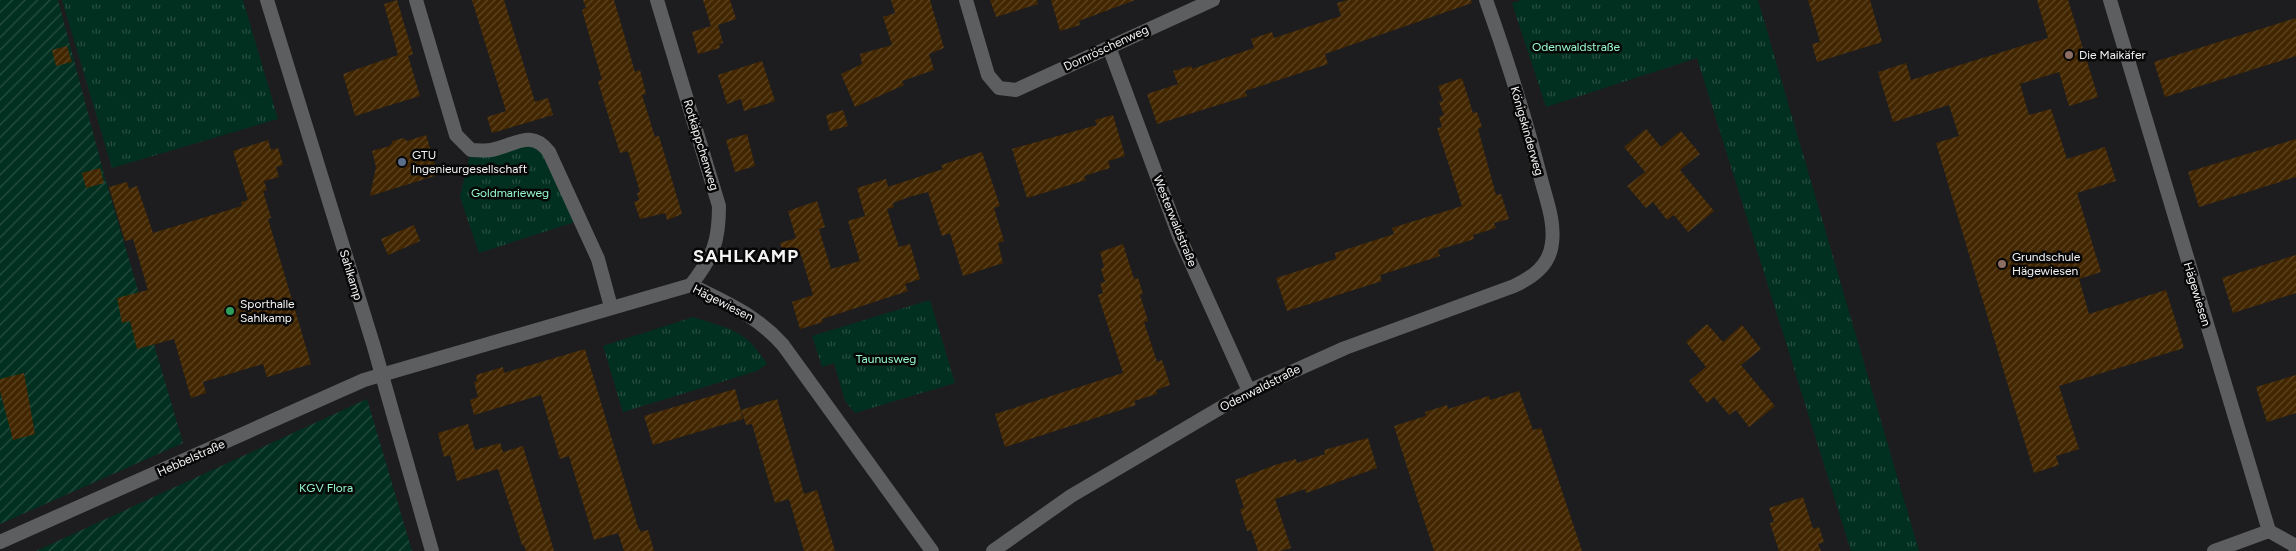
<svg xmlns="http://www.w3.org/2000/svg" width="2296" height="551" viewBox="0 0 2296 551" font-family="Figtree,sans-serif">
<style>
.grass{fill:url(#grass-tufts)}
.garden{fill:url(#garden-furrows)}
.building{fill:url(#building-hatch)}
.lines{fill:none;stroke-linecap:round;stroke-linejoin:round}
.minor{stroke:#5d5e60;stroke-width:14}
.tertiary{stroke:#5d5e60;stroke-width:14}
.education-dot{fill:#8d6e63;stroke:#070708;stroke-width:2}
.service-dot{fill:#5c6f8a;stroke:#070708;stroke-width:2}
.leisure-dot{fill:#2e9e5b;stroke:#070708;stroke-width:2}
.labels{text-anchor:middle;dominant-baseline:central;stroke-width:5;stroke-linejoin:round;paint-order:stroke}
.park-label{font-size:12px;fill:#95f9cc;stroke:#070708}
.street-label{font-size:12px;fill:#f4f4f5;stroke:#070708}
.poi-label{font-size:12px;fill:#f4f4f5;stroke:#070708;text-anchor:start}
.district-label{font-size:18px;font-weight:bold;letter-spacing:1px;fill:#f4f4f5;stroke:#070708}
</style>
<defs>
<pattern id="grass-tufts" width="24" height="20" patternUnits="userSpaceOnUse" patternTransform="scale(1.25)"><rect width="24" height="20" fill="#023020"/><path d="M3 7l-1-3M5 7V3M7 7l1-3M15 17l-1-3M17 17v-4M19 17l1-3" fill="none" stroke="#284f41"/></pattern>
<pattern id="garden-furrows" width="10" height="10" patternUnits="userSpaceOnUse" patternTransform="scale(1.25)"><rect width="10" height="10" fill="#023020"/><path d="M-1 1l2-2M0 10L10 0M9 11l2-2" fill="none" stroke="#284f41"/></pattern>
<pattern id="building-hatch" width="6" height="6" patternUnits="userSpaceOnUse" patternTransform="scale(1.25)"><rect width="6" height="6" fill="#422600"/><path d="M-1 1l2-2M0 6l6-6M5 7l2-2" fill="none" stroke="#5e4626"/></pattern>
</defs>
<rect width="100%" height="100%" fill="#1d1d1f"/>
<g class="grass">
<path d="M62 0H243L278 119 112 168Z"/>
<path d="M1522 0H1758L1919 551H1851L1697 58 1546 107 1512 3Z"/>
<path d="M537 140 581 220 479 253 460 197 471 150Z"/>
<path d="M930 300 955 383 855 413 845 401 834 363 822 367 812 336Z"/>
<path d="M693 317C731 330 744 328 767 364L757 371 623 412 603 346Z"/>
</g>
<g class="garden">
<path d="M0 0H58L105 178 183 443 0 524Z"/>
<path d="M367 399 412 551H36Z"/>
</g>
<g class="building">
<path d="M397 0 413 54 408 56 420 96 355 116 343 74 398 55 384 4Z"/>
<path d="M472 0H504L535 102 548 98 553 115 492 133 487 117 506 111Z"/>
<path d="M583 0H614L635 72 640 70 646 94 642 95 655 137 659 136 682 214 667 220 665 213 640 219 634 202 639 200 637 193 640 192 628 151 620 153 605 105 598 81 602 80 582 10 586 8Z"/>
<path d="M703 0H730L736 19 718 25 723 43 719 44 720 48 698 54 692 32 711 26Z"/>
<path d="M891 0H930L944 48 929 54 934 70 902 81 904 85 855 107 841 74 862 64 860 54 892 45 883 17 895 13Z"/>
<path d="M990 0H1037L1038 4 996 17Z"/>
<path d="M1051 0H1135L1079 21 1080 25 1060 31Z"/>
<path d="M1348 0H1471L1472 3 1325 54 1328 64 1245 91 1247 96 1157 124 1147 94 1178 84 1173 71 1191 66 1192 69 1254 48 1251 39 1272 32 1274 38 1341 16 1337 3Z"/>
<path d="M1808 0H1870L1882 42 1817 62 1812 44 1820 42Z"/>
<path d="M2037 0H2068L2098 97 2069 106 2059 72 2020 84 2029 115 2051 109 2067 159 2105 147 2116 181 2077 193 2101 272 2079 279 2089 314 2166 290 2184 348 2059 386 2079 449 2056 456 2059 465 2034 473 1936 143 1959 136 1949 105 1893 122 1878 72 1906 63 1911 80 2048 38Z"/>
<path d="M2296 18V56L2165 97 2154 62Z"/>
<path d="M67 46 72 62 56 66 52 50Z"/>
<path d="M762 61 775 101 744 111 741 99 727 104 718 75Z"/>
<path d="M1462 78 1473 113 1477 112 1482 127 1478 129 1496 195 1501 194 1509 219 1494 223 1496 228 1473 235 1474 239 1438 250 1440 256 1380 275 1382 281 1287 311 1276 278 1336 259 1335 253 1394 234 1392 228 1462 206 1437 128 1442 127 1439 117 1444 115 1439 102 1443 101 1438 86Z"/>
<path d="M843 110 848 126 830 131 826 115Z"/>
<path d="M1113 115 1125 156 1108 161 1110 168 1084 176 1086 180 1027 198 1012 149 1097 125 1095 120Z"/>
<path d="M1646 129 1661 147 1681 131 1700 154 1680 170 1714 211 1688 232 1674 215 1667 220 1653 202 1646 208 1627 186 1645 172 1624 147Z"/>
<path d="M747 134 755 166 735 172 726 140Z"/>
<path d="M426 135 438 175 370 196 376 167 372 151 390 146 393 141 403 138 407 141Z"/>
<path d="M2296 139V177L2199 207 2188 172Z"/>
<path d="M268 140 271 150 278 148 283 165 276 167 279 177 264 181 267 190 263 191 271 218 268 219 311 364 267 377 263 364 203 382 206 393 191 398 174 339 137 349 130 321 122 323 117 298 148 290 133 239 125 241 109 187 127 182 129 189 137 186 153 233 242 206 241 202 248 200 233 151Z"/>
<path d="M982 152 1000 206 994 208 1004 241 998 243 1003 263 963 276 950 233 942 236 928 192 909 197 893 203 894 207 887 209 899 247 910 244 920 279 905 284 908 291 822 319 823 322 800 329 792 302 813 295 801 255 785 260 780 243 796 238 788 211 817 201 825 227 819 229 831 269 860 261 848 221 865 216 857 188 886 179 888 187 943 169 941 165Z"/>
<path d="M100 168 104 183 86 188 82 173Z"/>
<path d="M414 225 420 241 388 255 381 239Z"/>
<path d="M1123 244 1134 279 1138 278 1143 294 1140 295 1148 321 1144 322 1157 362 1162 360 1170 385 1156 390 1157 394 1134 401 1136 405 1005 447 995 414 1123 373 1098 295 1103 293 1100 283 1105 282 1101 269 1104 267 1100 252Z"/>
<path d="M2296 255V293L2233 313 2222 278Z"/>
<path d="M1707 324 1723 342 1742 325 1761 349 1741 365 1775 406 1749 427 1736 410 1729 415 1714 397 1707 403 1689 381 1706 367 1686 342Z"/>
<path d="M585 349 638 527 641 532 648 530 654 551H624L618 533 594 540 569 456 560 459 541 395 474 415 470 400 478 397 474 382 477 381 476 375 503 367 504 373Z"/>
<path d="M24 373 35 434 13 440 0 391V379Z"/>
<path d="M2296 375V413L2267 422 2256 387Z"/>
<path d="M735 389 743 419 653 445 644 416Z"/>
<path d="M1519 391 1533 430 1541 428 1582 551H1434L1394 426 1426 416 1425 412 1447 405 1448 409 1489 396 1490 400Z"/>
<path d="M777 399 804 494 817 490 835 551H804L789 499 775 503 752 424 746 425 741 410Z"/>
<path d="M468 424 475 450 500 443 503 452 523 446 554 551H526L524 545H522L498 469 457 481 450 455 444 457 438 433Z"/>
<path d="M1368 438 1377 468 1306 493 1305 489 1275 499 1291 548 1280 551H1258L1251 530 1247 531 1240 509 1244 508 1235 480 1275 465 1296 459 1297 463 1325 454 1324 450Z"/>
<path d="M1803 497 1813 529 1819 527 1824 542 1818 544 1821 551H1779L1770 523 1774 522 1769 508Z"/>
</g>
<g class="lines">
<g class="minor">
<path d="M416 0 456 135 471 150C477 150 485 151 491 150 514 146 531 128 549 152L598 259 611 307"/>
<path d="M657 0 719 206C719 243 713 256 691 285"/>
<path d="M966 0 988 75 999 88 1016 90 1213 0"/>
<path d="M2110 0 2269 531 2214 551"/>
<path d="M1109 47 1179 236 1249 391"/>
<path d="M2269 531 2294 545 2296 550"/>
<path d="M0 542 364 380 691 285C727 303 755 314 783 345L932 551"/>
<path d="M993 551 1071 496 1249 391 1345 348 1514 286C1533 277 1550 265 1552 243 1555 221 1546 199 1541 179 1526 119 1507 59 1486 0"/>
</g>
<path class="tertiary" d="M267 0 374 347 432 551"/>
</g>
<g class="education-dot">
<circle cx="2069" cy="55" r="5"/>
<circle cx="2002" cy="264" r="5"/>
</g>
<circle class="service-dot" cx="402" cy="162" r="5"/>
<circle class="leisure-dot" cx="230" cy="311" r="5"/>
<g class="labels">
<g class="park-label">
<text x="1576" y="47">Odenwaldstraße</text>
<text x="510" y="193">Goldmarieweg</text>
<text x="886" y="359">Taunusweg</text>
<text x="326" y="488">KGV Flora</text>
</g>
<g class="street-label">
<text transform="translate(1106 48) rotate(-25)">Dornröschenweg</text>
<text transform="translate(1527 131) rotate(74)">Königskinderweg</text>
<text transform="translate(701 145) rotate(73)">Rotkäppchenweg</text>
<text transform="translate(1175 221) rotate(68)">Westerwaldstraße</text>
<text transform="translate(351 275) rotate(73)">Sahlkamp</text>
<text transform="translate(2197 294) rotate(73)">Hägewiesen</text>
<text transform="translate(723 303) rotate(27)">Hägewiesen</text>
<text transform="translate(1260 388) rotate(-27)">Odenwaldstraße</text>
<text transform="translate(191 458) rotate(-24)">Hebbelstraße</text>
</g>
<g class="poi-label">
<text x="2079" y="55">Die Maikäfer</text>
<text x="412" y="155">GTU<tspan x="412" dy="14">Ingenieurgesellschaft</tspan></text>
<text x="2012" y="257">Grundschule<tspan x="2012" dy="14">Hägewiesen</tspan></text>
<text x="240" y="304">Sporthalle<tspan x="240" dy="14">Sahlkamp</tspan></text>
</g>
<g class="district-label">
<text x="746" y="256">SAHLKAMP</text>
</g>
</g>
</svg>
